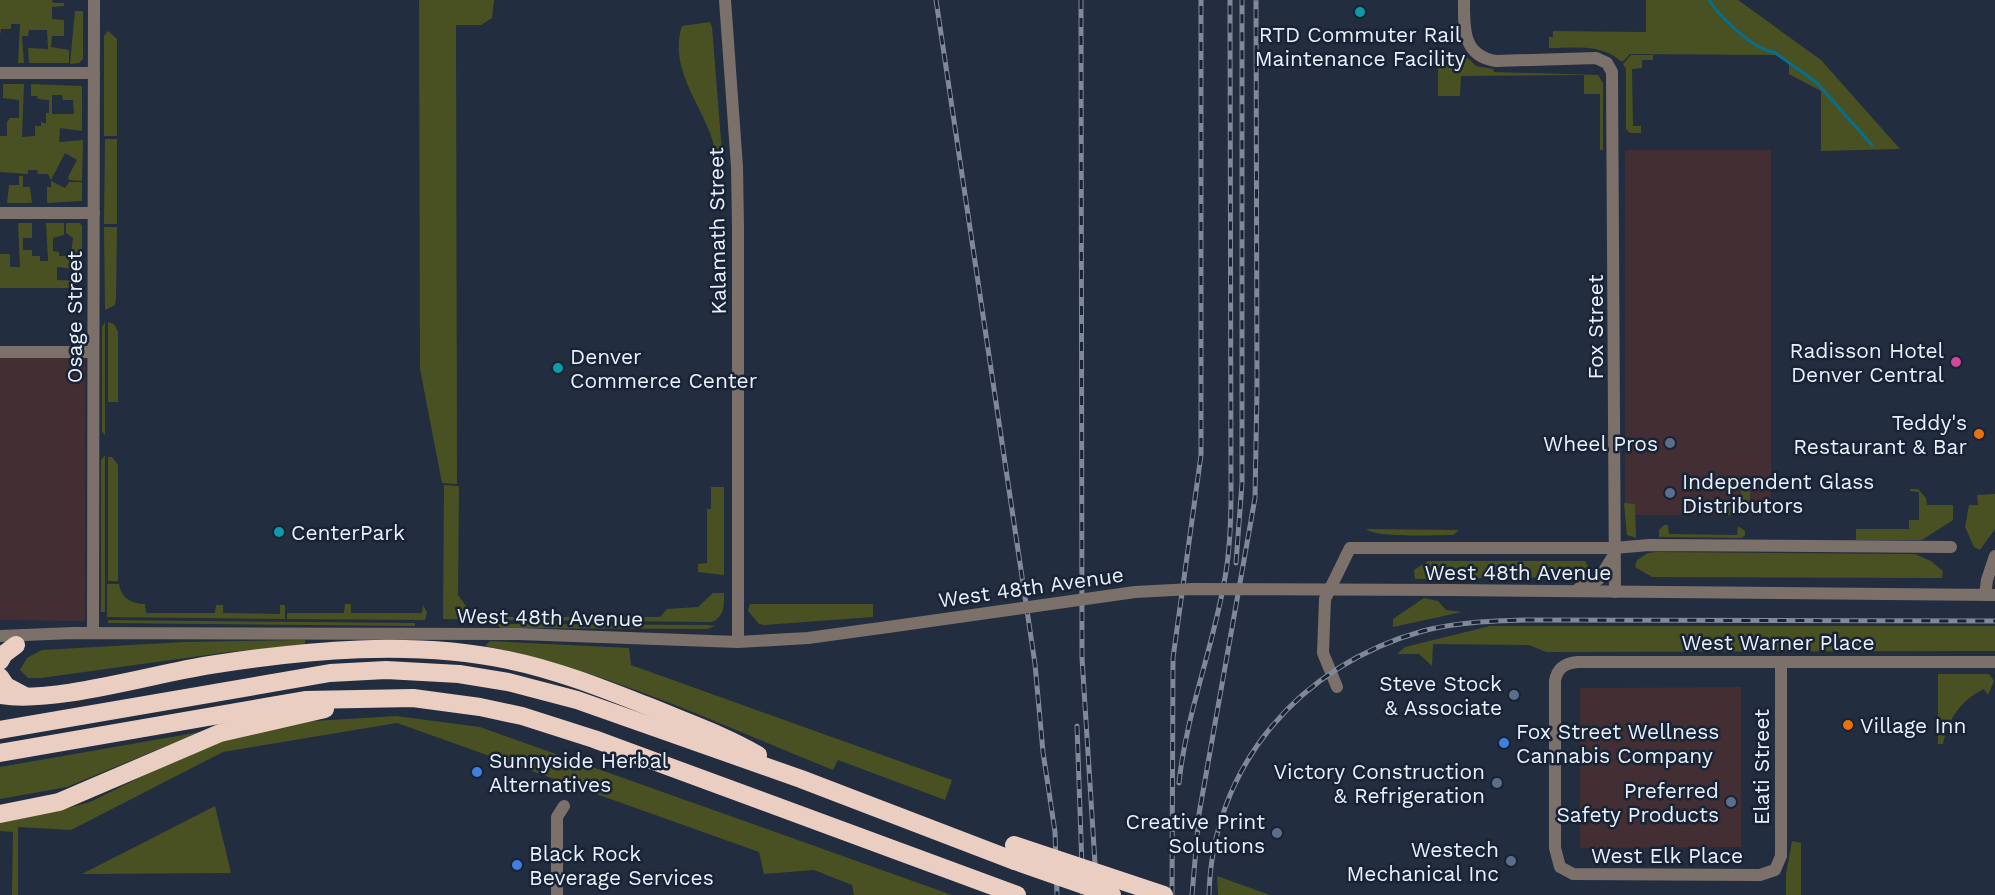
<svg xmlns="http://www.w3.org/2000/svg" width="1995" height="895" viewBox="0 0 1995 895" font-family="'Work Sans',sans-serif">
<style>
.commercial{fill:#422e33}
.green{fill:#495122;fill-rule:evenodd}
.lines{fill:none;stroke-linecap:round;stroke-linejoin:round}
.stream{stroke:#076e8b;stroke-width:3}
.minor{stroke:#7c706b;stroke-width:12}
.highway{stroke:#ebcec2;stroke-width:18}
.rail-casing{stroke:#808999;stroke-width:5}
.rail{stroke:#182335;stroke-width:3;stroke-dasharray:9;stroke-linecap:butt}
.minor-bridge{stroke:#7c706b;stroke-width:12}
.highway-bridge{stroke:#ebcec2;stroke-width:18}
.culture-dot{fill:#0f9aa8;stroke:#182335;stroke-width:2}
.hotel-dot{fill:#d1479c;stroke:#182335;stroke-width:2}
.food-dot{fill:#e8710a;stroke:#182335;stroke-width:2}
.service-dot{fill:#5c6f8a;stroke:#182335;stroke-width:2}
.shop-dot{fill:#3f7fe0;stroke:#182335;stroke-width:2}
.labels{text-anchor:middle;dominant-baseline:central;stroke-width:5;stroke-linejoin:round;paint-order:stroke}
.poi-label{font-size:21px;fill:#e8f0fc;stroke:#182335;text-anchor:end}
.street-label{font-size:21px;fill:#e8f0fc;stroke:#182335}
</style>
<rect width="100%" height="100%" fill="#222d3f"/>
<g class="commercial">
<rect x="1625" y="150" width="146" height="365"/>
<path d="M0 357H85V621L0 620Z"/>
<path d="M1741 687V847L1580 848V688Z"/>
</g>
<g class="green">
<path d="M0 0H52L53 3H64V6L52 7V19L64 20V36H52L51 47 69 50V63H29L28 48 48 49 47 30H29L28 36H22L24 63H18L20 24H11V29H1L0 35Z"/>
<path d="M419 0H494L492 18 481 25H456L457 484 442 483 420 369Z"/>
<path d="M1646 0H1738L1821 60 1900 149 1821 151V91L1789 74V64L1776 55 1630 54 1622 62C1601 43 1575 48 1549 48V37H1553V31L1646 32Z"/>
<path d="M75 11H83V59L79 63 70 64Z"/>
<path d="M710 22 712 27 723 165 717 162C714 115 666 76 682 26Z"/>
<path d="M108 31 117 39V136H104V36Z"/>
<path d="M1631 55H1653V60H1642V68L1632 69 1633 126H1641V133H1630L1626 129V69L1623 64Z"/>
<path d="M1460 56 1464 60 1467 57 1476 66 1493 69 1494 72 1598 75 1603 83V150H1600V94H1584V75L1461 76 1460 96H1438V65Z"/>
<path d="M3 84H24L22 137 35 136V126H41V120L42 123H46V113H49V100L38 99 37 96H31V84L82 86V131L60 128 59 142 83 140 82 181 69 180 68 177 77 160 65 153 51 180 48 174H38L37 170H28V174L0 172V136H7V122L10 118H19V100L3 98ZM52 95H62L63 100H73L74 114H52Z"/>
<path d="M105 139H117V224H104Z"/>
<path d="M19 176H23V187H30L32 203H7L9 185H19Z"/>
<path d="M51 181 65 188 69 182H82V201L47 203V187H51Z"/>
<path d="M18 223H32V238H23V250H32V256H40V261H48L46 223H64V235L53 238V251L59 252V256H71L73 238 66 233V223H80L82 226V270L57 267V280L81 281V284H69V288H0V254H10V267H20Z"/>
<path d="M104 227H117L116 299 115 305 105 310Z"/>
<path d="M105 322V436L102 431V327Z"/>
<path d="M108 322 114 324 118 332V402H108Z"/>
<path d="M105 455V612H101V460Z"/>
<path d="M108 457H112L118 465V581H108Z"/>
<path d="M444 485 459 486 458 595 471 613 478 608V620L443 619Z"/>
<path d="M1741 486H1746V490H1750V508L1745 515H1720V506L1741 505Z"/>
<path d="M711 487H724V575L698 572V564L707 563V509H711Z"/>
<path d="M1910 489H1918L1926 498 1927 505H1953V520L1922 540H1856V529H1909V520H1919V492L1910 491Z"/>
<path d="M1995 494V529L1980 550 1974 547 1965 527 1969 505H1978L1977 495Z"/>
<path d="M1624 503 1635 504 1636 538 1627 535Z"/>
<path d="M1664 525H1668L1669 534 1737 535 1738 526 1745 531V535L1742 538 1659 537V530Z"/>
<path d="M1366 529 1459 530 1453 535C1435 535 1376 538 1366 529Z"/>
<path d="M1656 552 1915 554 1931 561 1943 571 1942 578 1652 577 1635 567 1637 560 1648 553Z"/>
<path d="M1428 561H1585L1589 568 1582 575 1574 577 1415 579 1414 570Z"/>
<path d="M107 584H119C121 598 131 604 145 604L146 613H215L216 605H223V613L280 614V605H285V619L107 617Z"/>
<path d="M713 593H724C724 605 725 616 712 622L496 620V610L506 617H660L667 609 698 607Z"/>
<path d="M1424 598 1438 601 1446 610 1462 612 1393 627V619Z"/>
<path d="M345 604H351V613H422L423 605 427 612 425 620 287 619V613H344Z"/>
<path d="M750 604H873V617L764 625 759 624 748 611Z"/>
<path d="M108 620 415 623V626L108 623Z"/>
<path d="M496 624 707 625 715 626 707 629 501 628Z"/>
<path d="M1490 626H1995V651L1546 652 1529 645 1433 644 1432 666 1419 654H1397L1405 647Z"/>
<path d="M305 640V645L229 652 41 678H28L20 670 27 658 42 650 184 642Z"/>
<path d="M490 641 629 648 631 665 952 780 945 800 838 760 833 770C719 724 606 670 485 646Z"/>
<path d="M1938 674H1989L1994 681 1988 695 1984 689C1961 700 1948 719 1943 744H1938Z"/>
<path d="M396 716 480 727 952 895H854L852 885 814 870 764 874 759 852 397 723 223 752 71 830 18 827V895H12L13 832 0 831V818L61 810 90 802 206 745 298 722Z"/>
<path d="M200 732 67 787 0 799V767Z"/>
<path d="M215 806 231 873 82 874Z"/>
<path d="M1792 841 1801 843V895H1786V874Z"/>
<path d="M1217 876 1270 895H1218Z"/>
</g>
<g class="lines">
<path class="stream" d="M1709 0C1719 16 1755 51 1774 52L1816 82 1872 145"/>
<g class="minor">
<path d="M725 0 737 167 738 227V642"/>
<path d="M1464 0C1464 27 1462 56 1496 61L1596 58 1607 63 1612 72 1615 592"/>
<path d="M0 73H94"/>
<path d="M0 213H94"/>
<path d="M0 352H93"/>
<path d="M1578 589 1599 579 1612 558"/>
<path d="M1447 590 1995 595"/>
<path d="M1985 595 1987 580 1995 556"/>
<path d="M93 633 94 0"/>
<path d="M0 636 73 633 519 634 738 642 808 638 888 627"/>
<path d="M1781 662V856L1775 870 1760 875 1573 874 1560 867 1555 848V681C1557 668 1565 663 1578 662H1995"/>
<path d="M1337 687 1323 653 1325 599 1350 548H1614L1649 545 1951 547"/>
<path d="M557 895V817L564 806"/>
</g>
<g class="highway">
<path d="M0 661 4 654 16 645"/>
<path d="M0 677 6 686 23 695"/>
<path d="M0 695C55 704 152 674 210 665 306 650 412 640 508 660 557 670 604 689 650 707 686 722 724 735 758 755"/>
<path d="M0 730 330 673 386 670 459 674 508 682 577 700 801 779 1015 861"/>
<path d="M0 753 305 700 413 698 480 707 522 716 594 739 1017 895"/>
<path d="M0 814 59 802 220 733 325 709"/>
</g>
<defs>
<g id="rail">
<path d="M936 0 1035 664 1043 752 1055 832 1057 895"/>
<path d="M1081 0 1082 658 1097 895"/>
<path d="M1236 563 1242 483V0"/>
<path d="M1077 726 1083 895"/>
<path d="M1179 783C1186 715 1212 651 1224 583 1230 553 1231 522 1231 492L1230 0"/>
<path d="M1172 895 1173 658 1201 455V0"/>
<path d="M1192 895 1199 814 1255 498 1257 390 1256 0"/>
<path d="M1209 895C1212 766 1300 665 1423 631 1457 622 1492 621 1527 620L1995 621"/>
</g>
</defs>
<use href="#rail" class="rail-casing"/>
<use href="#rail" class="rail"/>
<path class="minor-bridge" d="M888 627 1135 592 1192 589 1447 590"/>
<g class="highway-bridge">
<path d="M1014 845 1164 895"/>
<path d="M1015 861 1112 895"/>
</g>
</g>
<g class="culture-dot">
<circle cx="1360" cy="12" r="6"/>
<circle cx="558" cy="368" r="6"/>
<circle cx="279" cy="532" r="6"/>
</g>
<circle class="hotel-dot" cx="1956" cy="362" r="6"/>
<g class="food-dot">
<circle cx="1979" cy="434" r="6"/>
<circle cx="1848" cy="725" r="6"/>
</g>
<g class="service-dot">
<circle cx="1670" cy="443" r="6"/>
<circle cx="1670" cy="493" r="6"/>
<circle cx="1514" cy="695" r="6"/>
<circle cx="1497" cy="783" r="6"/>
<circle cx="1731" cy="802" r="6"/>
<circle cx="1277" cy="833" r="6"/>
<circle cx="1511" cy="861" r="6"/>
</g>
<g class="shop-dot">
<circle cx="1504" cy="743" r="6"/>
<circle cx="477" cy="772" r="6"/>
<circle cx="517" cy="865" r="6"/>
</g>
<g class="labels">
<g class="poi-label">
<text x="1360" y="34" text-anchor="middle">RTD Commuter Rail<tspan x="1360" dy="24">Maintenance Facility</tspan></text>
<text x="1944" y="350">Radisson Hotel<tspan x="1944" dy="24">Denver Central</tspan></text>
<text x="570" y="356" text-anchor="start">Denver<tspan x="570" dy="24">Commerce Center</tspan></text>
<text x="1967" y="422">Teddy's<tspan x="1967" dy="24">Restaurant &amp; Bar</tspan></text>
<text x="1658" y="443">Wheel Pros</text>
<text x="1682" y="481" text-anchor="start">Independent Glass<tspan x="1682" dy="24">Distributors</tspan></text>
<text x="291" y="532" text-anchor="start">CenterPark</text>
<text x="1502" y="683">Steve Stock<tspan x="1502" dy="24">&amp; Associate</tspan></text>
<text x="1860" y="725" text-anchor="start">Village Inn</text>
<text x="1516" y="731" text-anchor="start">Fox Street Wellness<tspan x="1516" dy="24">Cannabis Company</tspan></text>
<text x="489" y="760" text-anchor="start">Sunnyside Herbal<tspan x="489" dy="24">Alternatives</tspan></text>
<text x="1485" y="771">Victory Construction<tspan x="1485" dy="24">&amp; Refrigeration</tspan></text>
<text x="1719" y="790">Preferred<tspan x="1719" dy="24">Safety Products</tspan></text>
<text x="1265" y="821">Creative Print<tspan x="1265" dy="24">Solutions</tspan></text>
<text x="1499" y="849">Westech<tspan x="1499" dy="24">Mechanical Inc</tspan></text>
<text x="529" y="853" text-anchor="start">Black Rock<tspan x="529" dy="24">Beverage Services</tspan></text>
</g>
<g class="street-label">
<text transform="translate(717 231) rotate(-91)">Kalamath Street</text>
<text transform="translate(74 317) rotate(-90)">Osage Street</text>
<text transform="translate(1595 327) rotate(-90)">Fox Street</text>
<text x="1518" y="572">West 48th Avenue</text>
<text transform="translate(1031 587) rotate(-8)">West 48th Avenue</text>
<text transform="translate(550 617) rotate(1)">West 48th Avenue</text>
<text x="1778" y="642">West Warner Place</text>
<text transform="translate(1761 767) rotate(-90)">Elati Street</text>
<text x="1667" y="855">West Elk Place</text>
</g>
</g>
</svg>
